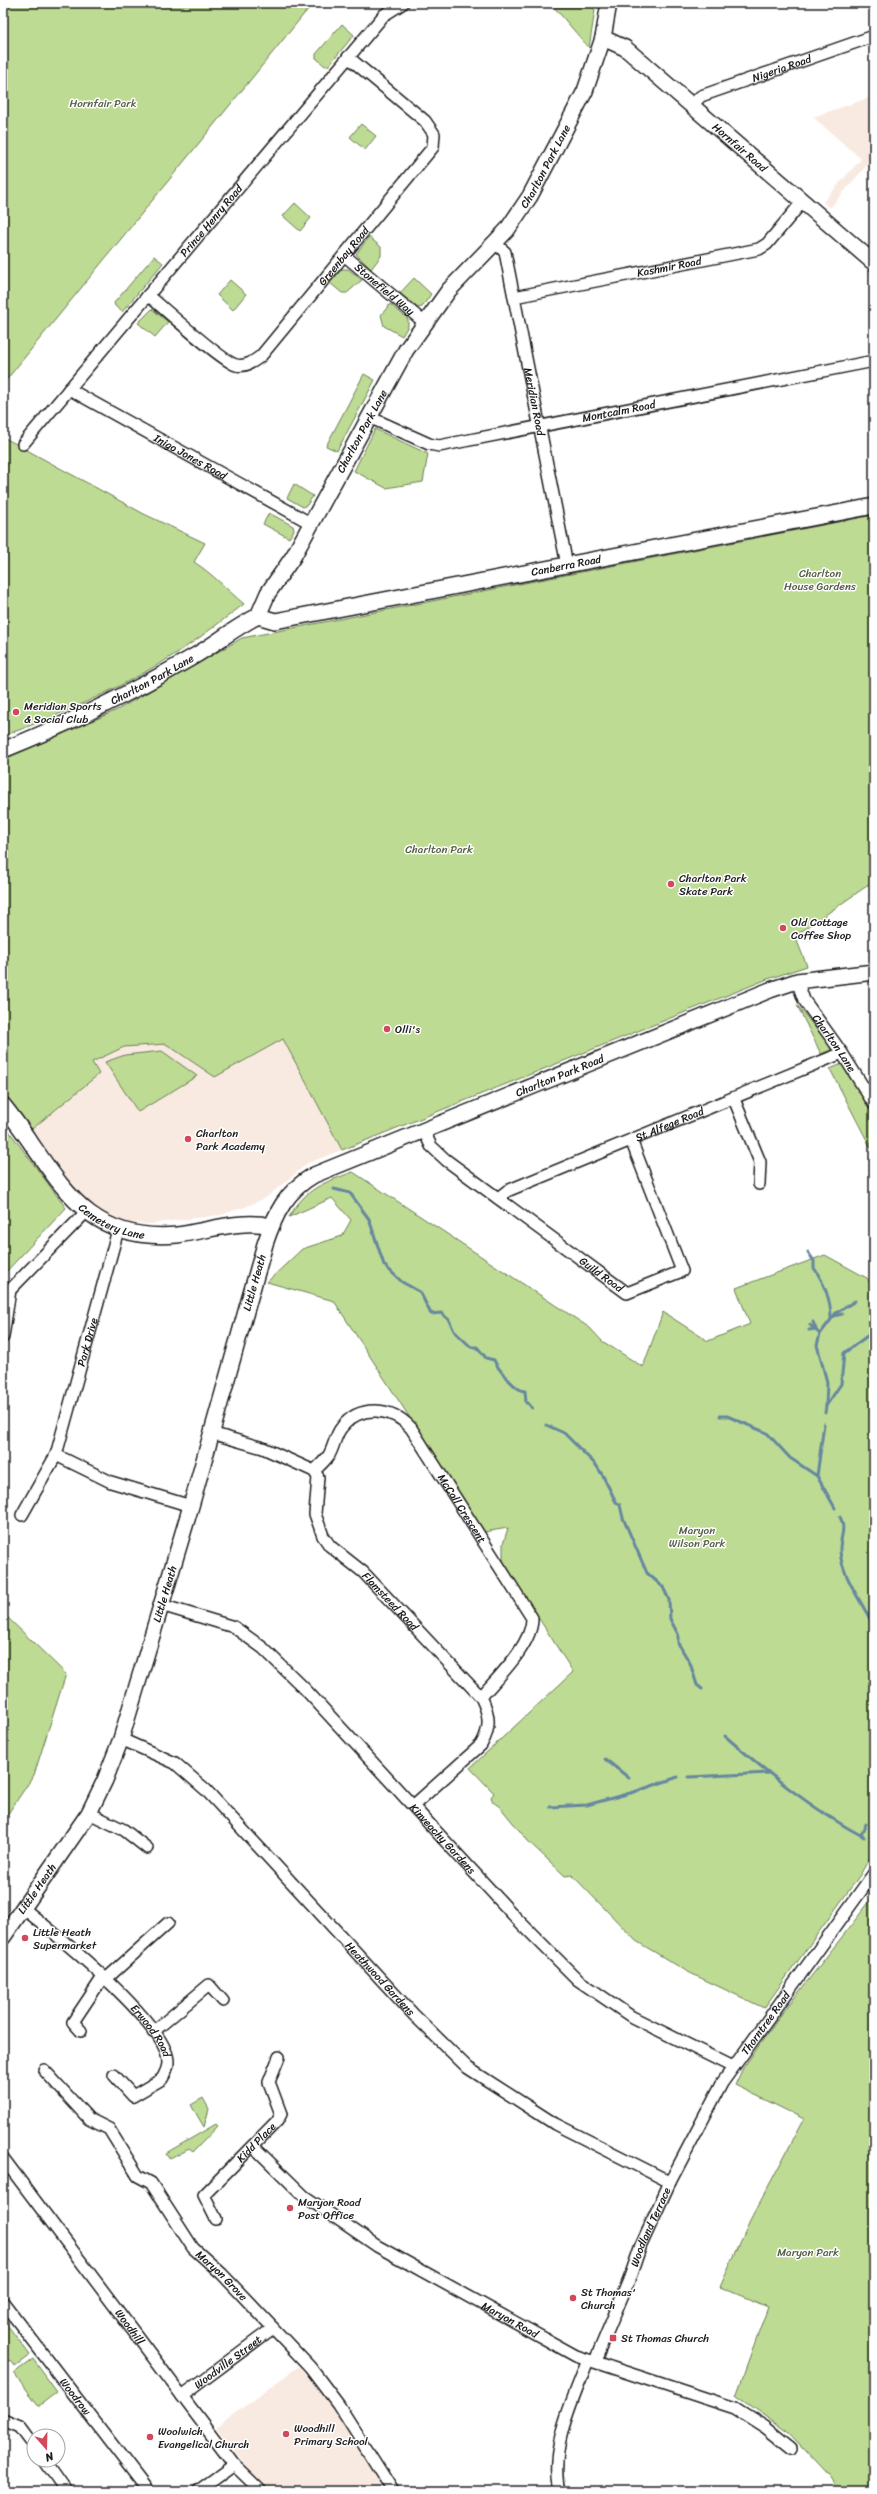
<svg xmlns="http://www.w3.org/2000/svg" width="877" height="2494" viewBox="0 0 877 2494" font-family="Sriracha,sans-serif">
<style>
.built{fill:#f9eae1}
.green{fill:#bddb93;stroke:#6c7c58}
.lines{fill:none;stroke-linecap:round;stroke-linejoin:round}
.stream{stroke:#66879f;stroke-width:3}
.street-casing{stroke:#1c1c1c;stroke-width:14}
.secondary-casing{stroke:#1c1c1c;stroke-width:18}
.street{stroke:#fff;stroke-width:11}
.secondary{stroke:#fff;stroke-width:15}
.poi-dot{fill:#d1495b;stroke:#fff;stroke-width:1.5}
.labels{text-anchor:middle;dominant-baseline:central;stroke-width:3;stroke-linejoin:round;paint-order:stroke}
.street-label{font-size:11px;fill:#1c1c1c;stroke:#fff}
.park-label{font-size:11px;fill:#545f46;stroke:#fff}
.poi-label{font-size:11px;fill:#1c1c1c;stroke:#fff;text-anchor:start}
</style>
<rect width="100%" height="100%" fill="#fff"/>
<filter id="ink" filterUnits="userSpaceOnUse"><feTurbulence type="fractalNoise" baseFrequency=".025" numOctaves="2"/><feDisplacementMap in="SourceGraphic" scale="8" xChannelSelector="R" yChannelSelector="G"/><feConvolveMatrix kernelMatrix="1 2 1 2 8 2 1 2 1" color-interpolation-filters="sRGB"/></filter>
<g filter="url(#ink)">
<g class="built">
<path d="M874 96V170L867 165 830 208 823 202 861 159 813 117Z"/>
<path d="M283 1039 342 1150 308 1163 267 1197 245 1207 220 1215 149 1224 131 1223 114 1218 92 1206 77 1192 32 1129 99 1074 92 1062 124 1047 167 1044 215 1077Z"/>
<path d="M299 2366 319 2389 343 2424 385 2491H270L256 2480 216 2427Z"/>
</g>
<g class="green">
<path d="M3 3H313L3 384Z"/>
<path d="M554 7H592L595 10 589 48Z"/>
<path d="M342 24 354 35 329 65 325 66 316 58V54Z"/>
<path d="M361 124 376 136 365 150 350 137Z"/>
<path d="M295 203 311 218 300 231 283 216Z"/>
<path d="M369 237 381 247V256L371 269 356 254Z"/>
<path d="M154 256 163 263 122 312 115 306 114 303Z"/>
<path d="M342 269H348L362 280 347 293H342L330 283Z"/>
<path d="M414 278 431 294 422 307 418 308 400 293Z"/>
<path d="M230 280 246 294 233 310 217 295Z"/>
<path d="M390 304 408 319V326L402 336 384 326 381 315Z"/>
<path d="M152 309 168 322 155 337 138 323Z"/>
<path d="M364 374 375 380 337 451 326 446Z"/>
<path d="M375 429 428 454 423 482 386 488 354 471Z"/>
<path d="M3 437 144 514 205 543 194 562C213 574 227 590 244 604 224 619 204 635 183 649 129 685 63 714 3 736Z"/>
<path d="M294 484 313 496 307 505 303 507 287 498Z"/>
<path d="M269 513 293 526 294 530 289 538 263 524Z"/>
<path d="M874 515V881L795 936 807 966 765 980 342 1150 283 1039 215 1077 166 1044 124 1047 92 1062 99 1074 32 1129 3 1091V760L117 710 242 638Z"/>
<path d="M797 1005 828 1043 831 1050 821 1054Z"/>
<path d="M162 1051 197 1076 138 1112 105 1062 125 1055Z"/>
<path d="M842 1064 874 1114V1142L870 1144 874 1154 830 1069Z"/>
<path d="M3 1123 66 1208 3 1275Z"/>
<path d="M353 1172 590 1328 602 1341 643 1367 663 1312 708 1341 750 1324 736 1288 825 1255 867 1278 874 1290V1850L860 1875 764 2008 688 1972 636 1941 572 1875 565 1876 528 1841 500 1807 493 1802 491 1797 494 1793 470 1768 573 1672 503 1562V1544L508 1528 484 1532 334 1301 267 1282 302 1249 342 1236 351 1220 332 1198 289 1217C306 1188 323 1183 353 1172Z"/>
<path d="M3 1613 66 1674 34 1775 3 1821Z"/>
<path d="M874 1896V2491H839L829 2476 789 2433 736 2396 768 2307 720 2287 750 2221 804 2119 735 2085 743 2068 780 2016Z"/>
<path d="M203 2098 209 2109 204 2127 191 2105Z"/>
<path d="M216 2124 218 2126 193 2152 189 2149 170 2159 166 2153Z"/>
<path d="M5 2322 30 2355 15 2366 10 2360 6 2363 3 2358V2324Z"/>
<path d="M33 2359 57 2392 39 2406 14 2373Z"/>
</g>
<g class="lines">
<g class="stream">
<path d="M334 1189 350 1193 369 1219 384 1265 402 1282 420 1292 431 1314 441 1313 449 1320 454 1331 471 1347H477L486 1358 494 1360C497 1368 517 1392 525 1391L526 1403H528L532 1408"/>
<path d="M808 1252 814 1261V1268C824 1282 831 1301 831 1318"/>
<path d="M871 1313 874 1325"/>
<path d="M834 1316 842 1314"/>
<path d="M810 1325 820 1334"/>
<path d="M809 1330 816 1329 813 1322"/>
<path d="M826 1406 827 1382 817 1345 820 1334 836 1313 855 1301"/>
<path d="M825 1413 826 1406 841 1384 844 1353 874 1331"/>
<path d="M720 1416H727L767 1433 790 1458 817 1476"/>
<path d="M824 1424 817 1476 835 1508"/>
<path d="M546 1425 564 1433 596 1465 603 1476 616 1502 620 1505 623 1518 647 1573 663 1587 669 1600 670 1619 678 1634V1643L690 1663 697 1685 702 1689"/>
<path d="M840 1517C847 1529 839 1539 840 1551 841 1575 864 1605 874 1627"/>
<path d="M725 1736C769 1774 813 1810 864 1837"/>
<path d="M605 1759 629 1778"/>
<path d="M689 1777 769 1773"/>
<path d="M550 1807 587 1805 634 1792 678 1777"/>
<path d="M871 1815 874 1811"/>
<path d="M861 1835 866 1824"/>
</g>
<defs>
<g id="street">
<path id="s1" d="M692 105 701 96 874 36"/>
<path id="s2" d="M495 243 505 252 567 565"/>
<path id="s3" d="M344 255 425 323"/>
<path id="s4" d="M148 295C162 307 223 362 236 365 246 367 253 362 261 356L433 147 434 134 425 121 348 57"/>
<path id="s5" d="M514 297 759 249 767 244 803 201"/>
<path id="s6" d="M69 389 312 524"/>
<path id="s7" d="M369 417 429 444 439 446 874 361"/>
<path id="s8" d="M23 444 384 15 403 3"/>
<path id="s9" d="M797 981 804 1000 842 1053 874 1104"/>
<path d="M734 1099 760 1162 759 1184"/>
<path id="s10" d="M424 1131 431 1146 446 1160 627 1293 682 1271 631 1140"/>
<path id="s11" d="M498 1198 507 1191 842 1053"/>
<path d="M3 1337 10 1290 86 1212"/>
<path id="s12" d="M211 1433 263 1448 314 1471 318 1477 315 1514 323 1536 330 1546 363 1572 481 1697C490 1715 491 1728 481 1745L414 1805"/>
<path d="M56 1455 111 1482 191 1506"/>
<path id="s13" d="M314 1471C319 1466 325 1461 329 1455 334 1447 335 1435 342 1427 360 1404 392 1407 411 1428L532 1618C533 1644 497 1678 481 1697"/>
<path id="s14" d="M22 1515 56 1455 118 1230"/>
<path id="s15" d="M161 1605 234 1627 263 1648 305 1689 517 1919 578 1980 632 2017 733 2067"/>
<path id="s16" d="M121 1739 175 1763 206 1790 414 2015 468 2068 555 2124 670 2182"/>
<path d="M89 1813 124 1830 147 1848"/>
<path id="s17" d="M23 1908C53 1932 169 2025 168 2062 168 2068 165 2074 162 2079L133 2096 114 2075"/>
<path d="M106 1979 168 1923"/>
<path d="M81 2031 73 2022 103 1977"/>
<path d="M153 2032 209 1985 223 2001"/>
<path id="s18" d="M44 2070 89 2119 109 2129 138 2176 151 2183 193 2248 222 2274 310 2367 338 2404 393 2491"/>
<path id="s19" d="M253 2146 304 2196 377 2246 576 2356 735 2408 765 2427 791 2448"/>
<path id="s20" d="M3 2158 234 2465 261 2491"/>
<path id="s21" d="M216 2219 204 2195 277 2121 281 2114 269 2082 279 2057"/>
<path id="s22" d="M3 2302 148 2491"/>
<path id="s23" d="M595 2361 629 2280 641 2245 670 2182 722 2083 874 1873"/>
<path id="s24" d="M182 2396 273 2328"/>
<path d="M3 2420 20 2427 34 2446"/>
<path d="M44 2460 66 2491"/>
<path d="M198 2491 234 2465"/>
<path d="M559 2491C549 2447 573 2400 588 2360"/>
</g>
<g id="secondary">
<path id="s25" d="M603 38 625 48 874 263"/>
<path id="s26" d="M258 616 275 621 874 506"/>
<path id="s27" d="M3 750C68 724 131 693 191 658 214 645 234 628 258 616L268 593 293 557 406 350 449 290 507 230 530 196 585 91 603 38 609 3"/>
<path id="s28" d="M3 1105C56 1170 77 1244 177 1235 207 1231 241 1219 271 1226"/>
<path id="s29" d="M3 1937 89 1813 105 1780 121 1739 191 1506 265 1244C275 1214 286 1191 314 1175L770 990 797 981 874 972"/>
</g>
</defs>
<use href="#street" class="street-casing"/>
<use href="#secondary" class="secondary-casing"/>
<use href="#street" class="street"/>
<use href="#secondary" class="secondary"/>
</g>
</g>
<g class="poi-dot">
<circle cx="16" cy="712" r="4"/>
<circle cx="671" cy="884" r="4"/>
<circle cx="783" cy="928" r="4"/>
<circle cx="387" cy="1029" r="4"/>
<circle cx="188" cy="1139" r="4"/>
<circle cx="25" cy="1938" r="4"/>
<circle cx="290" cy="2208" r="4"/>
<circle cx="573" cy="2298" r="4"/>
<rect x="609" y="2334" width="8" height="8" rx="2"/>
<circle cx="286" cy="2434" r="4"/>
<circle cx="150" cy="2437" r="4"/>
</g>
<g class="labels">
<g class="street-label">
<text stroke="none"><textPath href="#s1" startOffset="98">Nigeria Road</textPath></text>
<text stroke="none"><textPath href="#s25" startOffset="176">Hornfair Road</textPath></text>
<text stroke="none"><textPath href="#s27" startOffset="825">Charlton Park Lane</textPath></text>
<text stroke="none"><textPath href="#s8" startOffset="292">Prince Henry Road</textPath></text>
<text stroke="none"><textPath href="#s4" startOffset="270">Greenbay Road</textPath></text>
<text stroke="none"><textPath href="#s5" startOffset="158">Kashmir Road</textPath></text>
<text stroke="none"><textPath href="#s3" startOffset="53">Stonefield Way</textPath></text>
<text stroke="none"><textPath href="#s2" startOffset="166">Meridian Road</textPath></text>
<text stroke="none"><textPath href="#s7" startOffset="259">Montcalm Road</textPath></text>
<text stroke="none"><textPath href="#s27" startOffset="501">Charlton Park Lane</textPath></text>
<text stroke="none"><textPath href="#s6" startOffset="139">Inigo Jones Road</textPath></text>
<text stroke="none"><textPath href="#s26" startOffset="314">Canberra Road</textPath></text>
<text stroke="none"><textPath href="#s27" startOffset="165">Charlton Park Lane</textPath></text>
<text stroke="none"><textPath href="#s9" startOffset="73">Charlton Lane</textPath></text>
<text stroke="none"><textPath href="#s29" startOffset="1099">Charlton Park Road</textPath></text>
<text stroke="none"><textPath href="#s11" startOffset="187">St Alfege Road</textPath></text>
<text stroke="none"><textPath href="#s28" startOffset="163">Cemetery Lane</textPath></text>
<text stroke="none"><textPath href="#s10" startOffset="230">Guild Road</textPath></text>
<text stroke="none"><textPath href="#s29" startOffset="707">Little Heath</textPath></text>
<text stroke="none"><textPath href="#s14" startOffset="186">Park Drive</textPath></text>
<text stroke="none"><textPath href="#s13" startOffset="227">McCall Crescent</textPath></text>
<text stroke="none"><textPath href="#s29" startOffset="383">Little Heath</textPath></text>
<text stroke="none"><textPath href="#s12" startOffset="272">Flamsteed Road</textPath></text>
<text stroke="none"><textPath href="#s15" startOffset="374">Kinveachy Gardens</textPath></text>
<text stroke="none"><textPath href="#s29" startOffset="59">Little Heath</textPath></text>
<text stroke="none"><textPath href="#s16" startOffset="357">Heathwood Gardens</textPath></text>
<text stroke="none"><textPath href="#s23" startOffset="380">Thorntree Road</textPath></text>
<text stroke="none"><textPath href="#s17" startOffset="178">Erwood Road</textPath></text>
<text stroke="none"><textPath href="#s21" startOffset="101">Kidd Place</textPath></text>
<text stroke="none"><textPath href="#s23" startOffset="145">Woodland Terrace</textPath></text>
<text stroke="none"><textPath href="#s18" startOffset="276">Maryon Grove</textPath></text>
<text stroke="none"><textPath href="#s19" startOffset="312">Maryon Road</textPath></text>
<text stroke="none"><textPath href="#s20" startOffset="211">Woodhill</textPath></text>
<text stroke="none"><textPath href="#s24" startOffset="57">Woodville Street</textPath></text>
<text stroke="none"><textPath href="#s22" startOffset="119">Woodrow</textPath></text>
</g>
<g class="park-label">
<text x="103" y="103">Hornfair Park</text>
<text x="820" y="573">Charlton<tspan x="820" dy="13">House Gardens</tspan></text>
<text x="439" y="849">Charlton Park</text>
<text x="697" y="1530">Maryon<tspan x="697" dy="13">Wilson Park</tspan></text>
<text x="808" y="2252">Maryon Park</text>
</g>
<g class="poi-label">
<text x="24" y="706">Meridian Sports<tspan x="24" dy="13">&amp; Social Club</tspan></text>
<text x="679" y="878">Charlton Park<tspan x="679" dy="13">Skate Park</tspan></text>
<text x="791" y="922">Old Cottage<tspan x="791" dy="13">Coffee Shop</tspan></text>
<text x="395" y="1029">Olli's</text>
<text x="196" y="1133">Charlton<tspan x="196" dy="13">Park Academy</tspan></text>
<text x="33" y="1932">Little Heath<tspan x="33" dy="13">Supermarket</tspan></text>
<text x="298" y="2202">Maryon Road<tspan x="298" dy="13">Post Office</tspan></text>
<text x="581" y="2292">St Thomas'<tspan x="581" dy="13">Church</tspan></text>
<text x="621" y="2338">St Thomas Church</text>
<text x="294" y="2428">Woodhill<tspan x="294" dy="13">Primary School</tspan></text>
<text x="158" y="2431">Woolwich<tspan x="158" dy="13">Evangelical Church</tspan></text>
</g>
</g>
<rect width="877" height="2494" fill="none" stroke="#fff" stroke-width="16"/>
<rect x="8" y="8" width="861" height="2478" fill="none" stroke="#1c1c1c" stroke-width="1.5" filter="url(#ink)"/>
<g transform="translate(46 2448) rotate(160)"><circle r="19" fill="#ffffff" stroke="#a4a4a4"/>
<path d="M0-3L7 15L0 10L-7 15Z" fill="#d1495b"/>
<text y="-6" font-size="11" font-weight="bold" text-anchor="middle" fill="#1c1c1c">N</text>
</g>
</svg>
